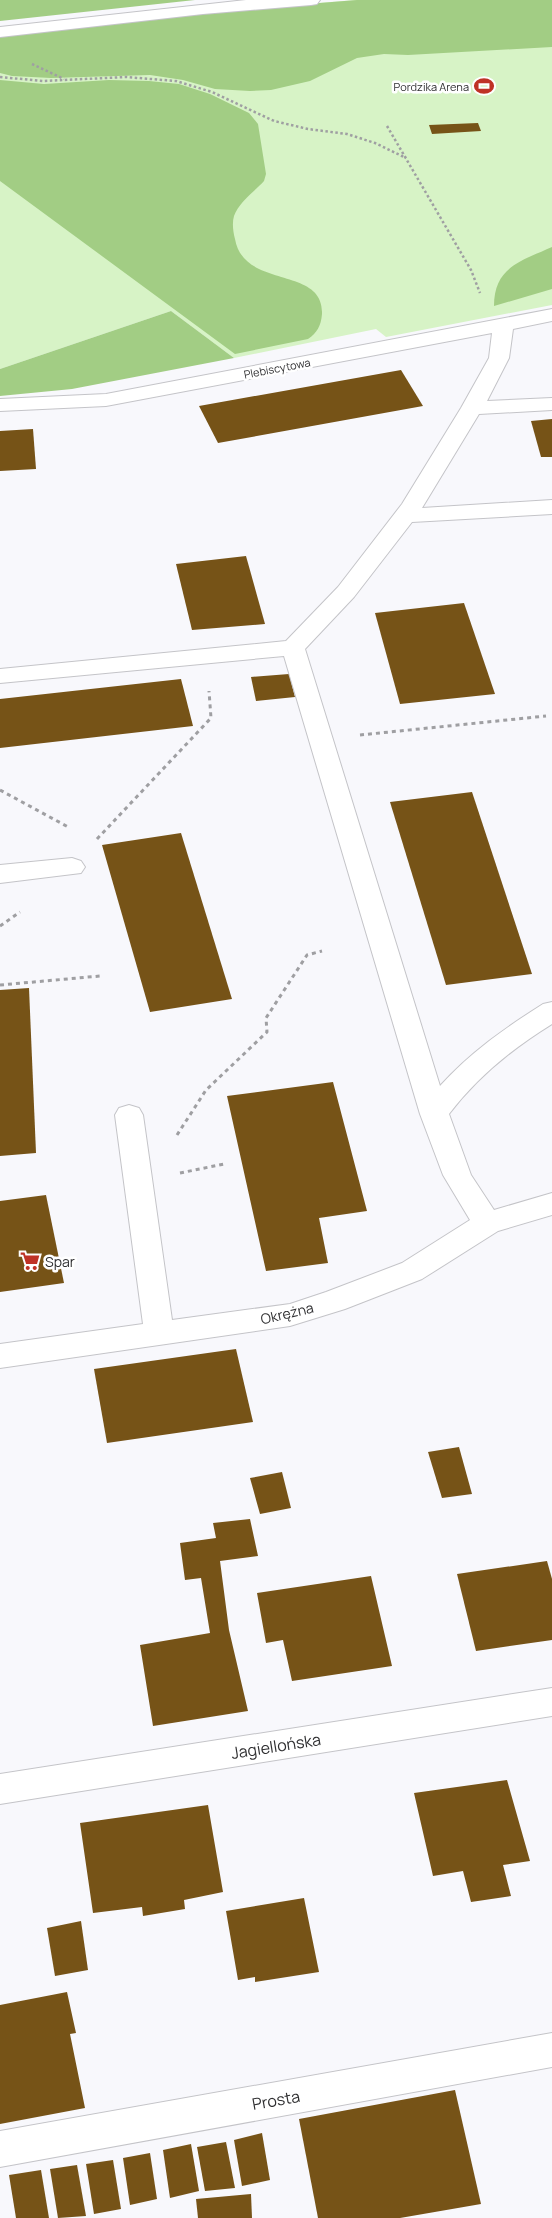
<svg xmlns="http://www.w3.org/2000/svg" width="552" height="2218" viewBox="0 0 552 2218" font-family="Manrope,sans-serif">
<style>
.green{fill:#d7f3c6}
.forest{fill:#a2cd84}
.building{fill:#765317}
.lines{fill:none;stroke-linecap:round;stroke-linejoin:round}
.minor-casing{stroke:#c4c4c8;stroke-width:2}
.path-far1{stroke:#9f9fa2;stroke-width:2.5;stroke-dasharray:2.5 2.5;stroke-linecap:butt}
.path{stroke:#9f9fa2;stroke-width:3;stroke-dasharray:4 4;stroke-linecap:butt}
.minor{fill:#fff;fill-rule:evenodd}
.labels{text-anchor:middle;dominant-baseline:central;stroke-width:5;stroke-linejoin:round;paint-order:stroke}
.far-poi-label{font-size:11px;fill:#2f2f31;stroke:#fff;text-anchor:end}
.far-street-label{font-size:11px;fill:#2f2f31;stroke:#fff}
.poi-label{font-size:14px;fill:#2f2f31;stroke:#fff;text-anchor:start}
.street-label{font-size:14px;fill:#2f2f31;stroke:#fff}
.near-street-label{font-size:16px;fill:#2f2f31;stroke:#fff}
</style>
<rect width="100%" height="100%" fill="#f8f8fc"/>
<path class="green" d="M355 0H552V305L386 337 376 329 234 358 171 311 0 369V36L206 12Z"/>
<g class="forest">
<path d="M0 0H195L0 21Z"/>
<path d="M357 0H552V47L408 55 384 54 357 58 310 81 271 90 250 91 215 89 183 80 150 75 51 78 12 76 0 73V36L206 12Z"/>
<path d="M0 80 44 84 109 80 149 81 179 84 210 94 249 113 258 124 266 174 264 181C255 191 239 202 234 216 232 223 233 231 235 239 244 290 324 265 322 314 321 326 317 333 308 339L235 354 0 181Z"/>
<path d="M552 247V289L494 306C494 267 521 261 552 247Z"/>
<path d="M171 311 234 358 72 389 0 396V369Z"/>
</g>
<g class="building">
<path d="M478 123 481 131 432 134 429 125Z"/>
<path d="M401 370 423 406 218 443 199 406Z"/>
<path d="M552 419V457H541L531 421Z"/>
<path d="M33 429 36 469 0 471V431Z"/>
<path d="M246 556 265 624 192 630 176 564Z"/>
<path d="M464 603 495 694 400 704 375 613Z"/>
<path d="M289 674 295 697 256 701 251 677Z"/>
<path d="M181 679 193 726 0 748V699Z"/>
<path d="M472 792 532 974 446 985 390 802Z"/>
<path d="M181 833 232 999 150 1012 102 845Z"/>
<path d="M29 988 36 1153 0 1156V990Z"/>
<path d="M333 1082 367 1211 319 1218 328 1263 266 1271 227 1096Z"/>
<path d="M46 1195 64 1283 0 1292V1201Z"/>
<path d="M236 1349 253 1422 107 1443 94 1369Z"/>
<path d="M459 1447 472 1494 442 1498 428 1452Z"/>
<path d="M282 1472 291 1508 260 1514 250 1478Z"/>
<path d="M250 1519 258 1556 220 1561 229 1630 248 1711 153 1726 140 1645 210 1633 201 1578 185 1580 180 1543 216 1538 213 1523Z"/>
<path d="M547 1561 552 1579V1640L476 1651 457 1574Z"/>
<path d="M371 1576 392 1666 292 1681 283 1640 266 1643 257 1593Z"/>
<path d="M507 1780 530 1861 503 1865 511 1896 471 1902 463 1871 433 1876 414 1793Z"/>
<path d="M208 1805 223 1892 184 1900 185 1909 143 1916 142 1907 93 1913 80 1823Z"/>
<path d="M304 1898 319 1972 255 1982V1977L238 1980 226 1911Z"/>
<path d="M81 1921 88 1970 55 1976 47 1928Z"/>
<path d="M67 1992 76 2033 70 2034 85 2108 0 2124V2005Z"/>
<path d="M455 2090 481 2204 400 2218H318L299 2119Z"/>
<path d="M262 2133 270 2180 242 2186 234 2140Z"/>
<path d="M226 2142 235 2188 205 2191 197 2147Z"/>
<path d="M191 2144 199 2191 170 2198 163 2150Z"/>
<path d="M150 2153 157 2199 130 2205 123 2158Z"/>
<path d="M113 2160 121 2209 94 2214 86 2164Z"/>
<path d="M77 2165 86 2216 58 2218 50 2169Z"/>
<path d="M41 2170 49 2218H16L9 2175Z"/>
<path d="M251 2194 252 2218H198L196 2199Z"/>
</g>
<g class="lines">
<defs>
<g id="minor">
<path d="M246 0H320L317 4 311 5 203 14 0 37V27Z"/>
<path d="M552 309V321L513 329 509 358 487 401 552 398V410L479 414 422 508 552 500V514L412 522 354 597 305 649 440 1086C470 1053 505 1028 543 1004L552 1002V1024C513 1048 477 1077 449 1114L471 1175 494 1210 552 1193V1215L498 1231 422 1279 345 1309 290 1326 0 1368V1344L143 1324 115 1115 119 1108 129 1105 139 1108 143 1115 172 1320 290 1304 326 1292 402 1263 470 1220 443 1175 420 1114 284 656 0 683V669L286 641 338 587 402 504 461 408 489 358 492 333 106 406 0 411V399L106 394Z"/>
<path d="M72 858 81 861 85 867 81 873 0 883V865Z"/>
<path d="M552 1688V1716L0 1804V1774Z"/>
<path d="M552 2033V2067L0 2167V2131Z"/>
</g>
</defs>
<use href="#minor" class="minor-casing"/>
<g class="path-far1">
<path d="M32 64 64 79"/>
<path d="M0 77 43 81 126 77 176 81 212 92 274 121 308 129 347 134 375 143 406 158"/>
<path d="M387 126 471 270 480 293"/>
</g>
<g class="path">
<path d="M360 735 546 716"/>
<path d="M0 790 70 828"/>
<path d="M97 839 211 718 209 691"/>
<path d="M0 926 20 912"/>
<path d="M0 985 100 976"/>
<path d="M177 1135 206 1090 267 1032 266 1018 307 955 322 951"/>
<path d="M180 1173 224 1164"/>
</g>
<use href="#minor" class="minor"/>
</g>
<defs>
<symbol id="stadium-bare" viewBox="-9 -9 18 18"><path d="M0-5a6.5 5 0 1 0 0 10a6.5 5 0 1 0 0-10ZM-3.5-1.8h7v3.6h-7Z" fill="#bf3226" stroke="#fff" stroke-width="2.5" paint-order="stroke"/></symbol>
<symbol id="supermarket-bare" viewBox="-9 -9 18 18"><path d="M-6-5.5h2.5l.6 2H6L4.5 2H-2.5L-4.4-4H-6ZM-1.5 3.2a1.3 1.3 0 1 0 .1 0ZM3 3.2a1.3 1.3 0 1 0 .1 0Z" fill="#bf3226" stroke="#fff" stroke-width="2.5" paint-order="stroke"/></symbol>
</defs>
<g fill-rule="evenodd">
<use href="#stadium-bare" x="470" y="72" width="28" height="28"/>
<use href="#supermarket-bare" x="16" y="1247" width="28" height="28"/>
</g>
<g class="labels">
<g class="far-poi-label">
<text x="469" y="86">Pordzika Arena</text>
</g>
<g class="far-street-label">
<text transform="translate(277 368) rotate(-11)">Plebiscytowa</text>
</g>
<g class="poi-label">
<text x="45" y="1261">Spar</text>
</g>
<g class="street-label">
<text transform="translate(287 1313) rotate(-13)">Okrężna</text>
</g>
<g class="near-street-label">
<text transform="translate(276 1746) rotate(-9)">Jagiellońska</text>
<text transform="translate(276 2100) rotate(-10)">Prosta</text>
</g>
</g>
</svg>
